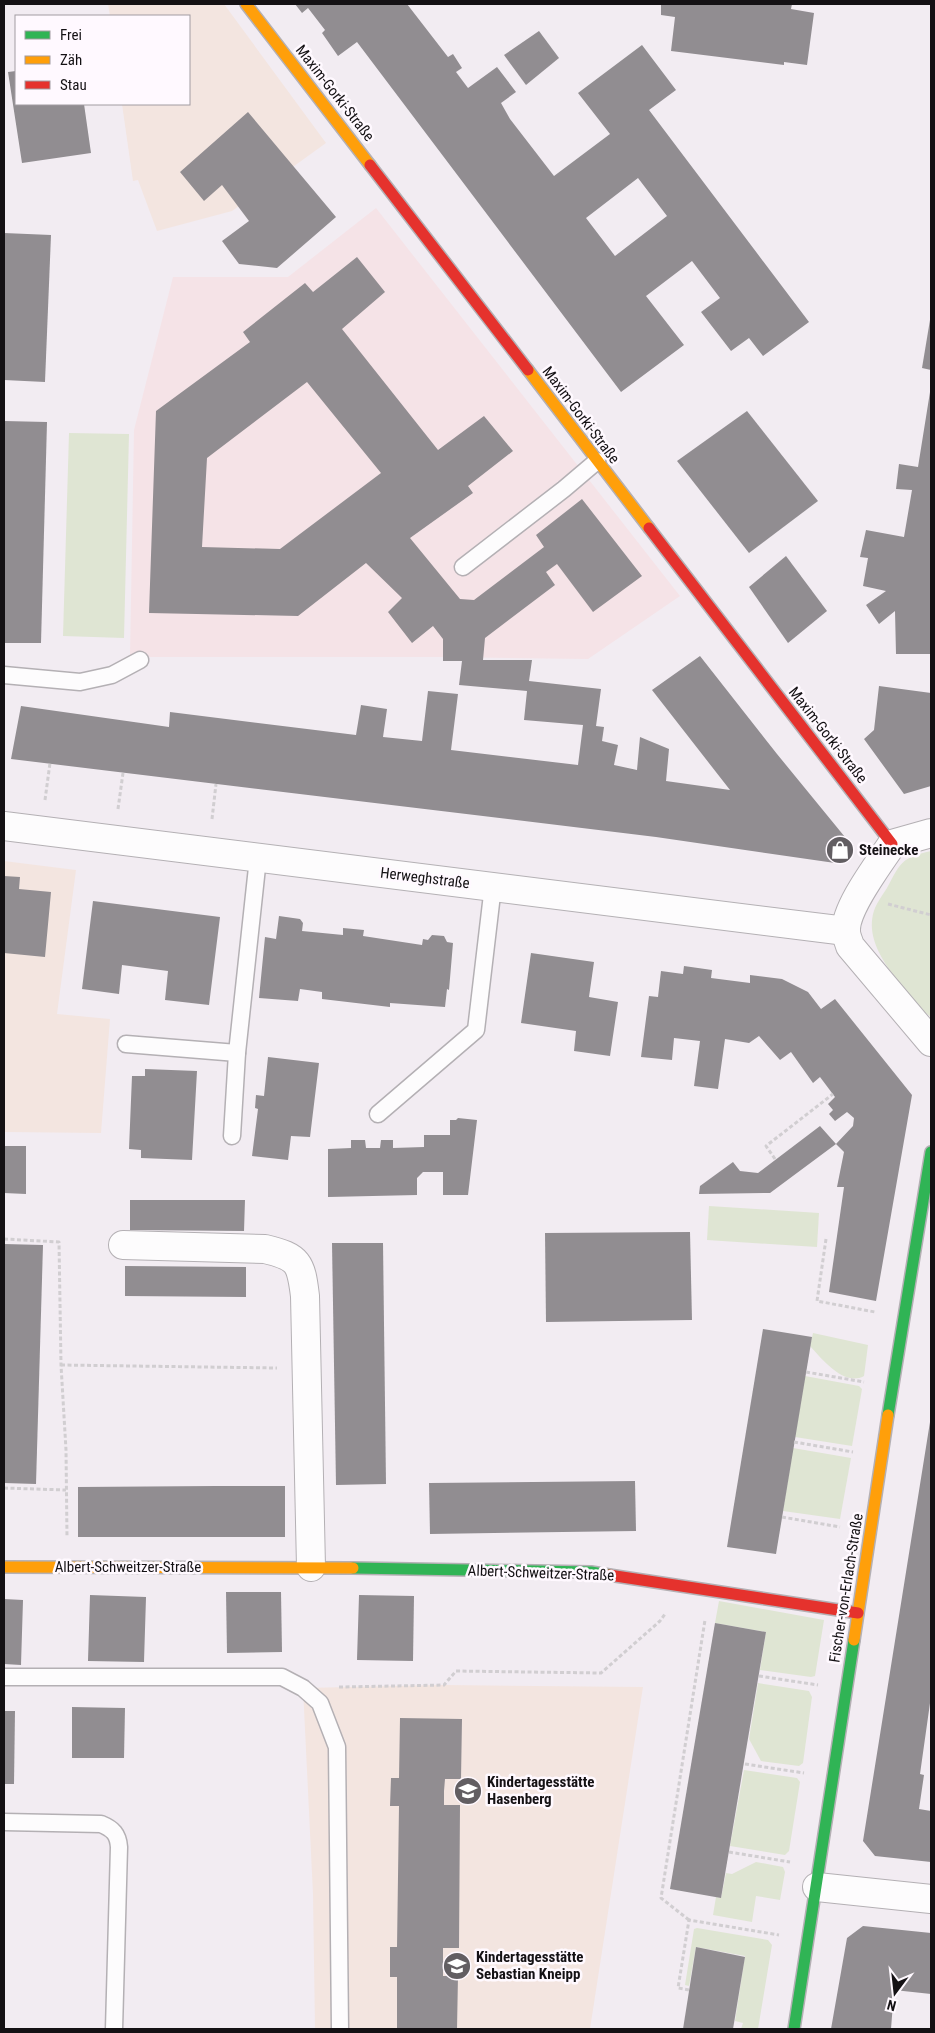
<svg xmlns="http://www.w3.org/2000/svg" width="935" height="2033" viewBox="0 0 935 2033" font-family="'Roboto Condensed',sans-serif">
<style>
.commercial{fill:#f5e3e7}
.education{fill:#f3e5e0}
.green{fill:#dfe5d3}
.building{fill:#918d91;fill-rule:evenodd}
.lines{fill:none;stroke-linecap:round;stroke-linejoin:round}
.lane-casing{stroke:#b4b0b4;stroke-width:19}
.street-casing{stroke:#b4b0b4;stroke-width:30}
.fast-casing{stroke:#b4b0b4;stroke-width:14}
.slow-casing{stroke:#b4b0b4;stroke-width:14}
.jam-casing{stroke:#b4b0b4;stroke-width:14}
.path{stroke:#d1ced1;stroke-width:3;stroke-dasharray:4 2.5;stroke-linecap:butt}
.lane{stroke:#fdfcfd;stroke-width:16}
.street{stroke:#fdfcfd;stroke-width:28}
.fast{stroke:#30b455;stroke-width:11}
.slow{stroke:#ff9f0a;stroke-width:11}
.jam{stroke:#e5322d;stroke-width:11}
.labels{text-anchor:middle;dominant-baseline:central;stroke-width:5;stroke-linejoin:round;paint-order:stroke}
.street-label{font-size:15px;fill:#141114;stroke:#fff9ff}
.poi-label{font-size:15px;font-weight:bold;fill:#141114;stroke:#fff9ff;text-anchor:start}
</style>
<rect width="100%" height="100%" fill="#f2ecf2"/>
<path class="commercial" d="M376 208 680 596 588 659 440 657H130L134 430 173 277H288Z"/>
<g class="education">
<path d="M108 4H224L326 143 232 211 157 231 138 180 133 181 122 104H189V16H110Z"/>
<path d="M4 861 76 870 57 1014 110 1019 101 1133 4 1132Z"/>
<path d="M444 1685 643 1687 590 2029H315L313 1894 303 1688Z"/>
</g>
<g class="green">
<path d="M69 433 129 434 124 638 63 636Z"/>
<path d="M931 851V1017L923 1011C902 984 860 946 875 908 878 901 883 894 887 888 901 862 901 858 931 851Z"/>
<path d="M709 1206 819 1213 817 1247 707 1240Z"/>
<path d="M813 1333 868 1345 864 1376C844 1387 822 1359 810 1346Z"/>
<path d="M805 1376 859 1386 862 1389 852 1446 795 1437Z"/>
<path d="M793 1448 851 1458 840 1519 783 1511Z"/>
<path d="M719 1601 824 1620 815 1676 811 1677 760 1670 766 1632 715 1623Z"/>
<path d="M758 1683 809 1691 812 1697 803 1763 799 1766 761 1761 749 1739Z"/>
<path d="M744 1770 797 1778 800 1782 789 1851 785 1855 730 1846Z"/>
<path d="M756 1862 783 1867 785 1872 780 1900 756 1896 752 1922 713 1915 716 1897 721 1898 726 1873 732 1874Z"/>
<path d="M697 1928 768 1940 772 1945 758 2029H741L743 2023 735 2021 745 1956 696 1947 689 1986 685 1985 694 1929Z"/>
</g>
<g class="building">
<path d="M295 4H407L448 57 453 54 462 68 456 72 468 88 497 67 516 92 501 103 510 119 554 176 610 134 578 93 642 45 676 90 649 110 809 322 763 356 749 338 731 351 701 312 720 298 692 261 646 296 684 345 621 392 357 42 338 56 322 33 325 30 308 8 302 13ZM638 178 667 216 615 256 586 218Z"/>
<path d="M661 4H792L791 9 814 13 807 65 784 62V65L671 51 675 17 661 15Z"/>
<path d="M539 31 559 58 526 85 504 55Z"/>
<path d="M16 71V104H84L91 153 22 163 8 72Z"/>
<path d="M248 112 336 217 277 268 239 264 222 241 249 221 222 185 204 201 180 172Z"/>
<path d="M4 233 51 235 45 382 4 380Z"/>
<path d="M357 257 385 292 342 329 438 450 484 416 513 451 468 486 473 493 410 538 460 599 474 600 544 547 536 535 582 499 642 576 593 612 557 564 546 572 555 585 485 638 483 660H532L529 681 601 689 596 726 604 727 602 741 618 745 614 765 637 770 640 737 669 749 666 781 730 790 652 690 700 656 777 754 849 842 835 863 656 837 11 759 21 706 169 727 170 712 356 735 361 705 387 709 383 737 422 741 428 691 458 694 451 750 578 765 583 725 524 720 527 691 459 685 462 661H443V639L433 626 412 643 388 612 402 598 366 563 298 616 149 613 156 411 250 342 243 332 305 283 313 292ZM307 382 381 473 280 549 202 547 207 458Z"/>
<path d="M930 320H931V370L922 368Z"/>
<path d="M930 392 931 654H896L895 611 879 624 866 605 886 591 863 586 868 558 860 557 866 530 904 537 912 490 896 489 899 464 918 467Z"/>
<path d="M747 411 818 501 749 553 677 461Z"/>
<path d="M4 421 47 422 41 643H4Z"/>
<path d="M786 556 827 611 788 643 749 587Z"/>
<path d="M879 686 931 693V786L904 794 864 739 874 730Z"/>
<path d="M4 876 20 877 19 889 51 892 45 957 4 953Z"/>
<path d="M93 901 220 917 209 1005 165 1000 168 971 122 965 119 994 82 989Z"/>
<path d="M279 916 300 919 303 923 302 931 343 935V928L364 930 363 936 422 945 423 939 428 940 432 935 444 936 447 942 453 943 449 990 447 989 445 1007 390 1003V1007L322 999V992L300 989 298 1001 259 998 265 937 276 939Z"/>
<path d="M531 953 594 962 589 997 618 1002 610 1056 574 1051 576 1031 521 1023Z"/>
<path d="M684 966 712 970 711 978 750 983V975L782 979 808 992 821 1009 835 999 912 1095 876 1301 829 1292 844 1187H837L844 1152 836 1144 770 1193 699 1194 700 1186 733 1162 740 1171 758 1173 820 1126 836 1144 853 1126 854 1118 847 1112 835 1121 829 1114 833 1110 828 1104 835 1097 820 1077 813 1083 791 1052 780 1060 759 1036 749 1043 725 1039 718 1089 694 1086 700 1041 674 1038 672 1060 641 1057 649 996 658 997 661 971 683 974Z"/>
<path d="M268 1057 319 1063 310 1137 291 1136 288 1160 252 1156 258 1109 255 1108 256 1095 264 1096Z"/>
<path d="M145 1069 197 1071 192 1160 141 1158V1150L129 1149 132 1076H145Z"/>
<path d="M458 1118 477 1120 468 1195H443V1172H423L417 1178V1195L328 1197V1149L351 1148V1140H365L366 1148H380L381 1140H393V1148L424 1147V1135H450V1120H456Z"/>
<path d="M4 1146H26V1194L4 1193Z"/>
<path d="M130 1200H245L244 1231 130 1230Z"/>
<path d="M690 1232 692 1320 546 1322 545 1233Z"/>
<path d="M332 1243H383L386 1484 336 1485Z"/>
<path d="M4 1244 43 1245 36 1484 4 1483Z"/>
<path d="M125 1266 246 1267V1297L125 1296Z"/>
<path d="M763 1329 812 1337 776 1554 727 1547Z"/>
<path d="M930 1422 931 1696 920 1774 924 1775 919 1809 931 1811V1862L875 1856 863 1841Z"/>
<path d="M635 1481 636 1531 430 1534 429 1483Z"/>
<path d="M215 1486H285V1537H78V1487Z"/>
<path d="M226 1592H281L282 1652 227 1653Z"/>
<path d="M90 1595 146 1597 144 1662 88 1661Z"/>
<path d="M359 1595 414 1596 413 1661 357 1660Z"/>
<path d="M4 1599 23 1600 21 1665 4 1664Z"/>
<path d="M715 1623 766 1632 721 1898 670 1889Z"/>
<path d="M72 1707 125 1708 124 1758H72Z"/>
<path d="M4 1711H15L14 1784H4Z"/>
<path d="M400 1718 462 1719 461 1779H445L444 1791V1805H460L459 1948H443V1976H458L457 2029H397V1977H390V1947H397L399 1806H390L391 1778H399Z"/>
<path d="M863 1926 931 1933V1994L894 1990 891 2029H831L847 1938Z"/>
<path d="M696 1947 745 1957 733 2029H683Z"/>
</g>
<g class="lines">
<defs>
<g id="lane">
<path d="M463 567 564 489 597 461"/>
<path d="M4 675 80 682 112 675 140 660"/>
<path d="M126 1044 237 1053"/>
<path d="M378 1114 476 1030 493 886"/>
<path d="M232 1136 237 1053 258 858"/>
<path d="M4 1677H282L303 1688 320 1703 337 1747 340 2029"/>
<path d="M4 1822 101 1824C113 1829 118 1834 119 1847L114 2029"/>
</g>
<g id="street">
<path d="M4 826 846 931"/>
<path d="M931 833 892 844C879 864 845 908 846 931 846 936 849 942 850 946L931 1042"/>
<path d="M123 1245 265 1249C299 1257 301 1263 305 1296L311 1567"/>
<path d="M817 1887 931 1899"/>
</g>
<g id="fast">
<path d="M888 1415 931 1152"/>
<path d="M353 1568 591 1572 609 1575"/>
<path d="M794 2029 854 1640"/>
</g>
<g id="slow">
<path d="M246 4 370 165"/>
<path d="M528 370 649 528"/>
<path d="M4 1567 353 1568"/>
<path d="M854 1640 888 1415"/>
</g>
<g id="jam">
<path d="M370 165 528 370"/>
<path d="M649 528 892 844"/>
<path d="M609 1575 858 1613"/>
</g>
</defs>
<use href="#lane" class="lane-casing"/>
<use href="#street" class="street-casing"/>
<use href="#fast" class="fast-casing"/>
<use href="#slow" class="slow-casing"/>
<use href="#jam" class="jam-casing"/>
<g class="path">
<path d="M45 800 50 763"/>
<path d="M118 809 123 773"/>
<path d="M212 819 216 784"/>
<path d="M888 904 931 915"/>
<path d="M775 1159 766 1146 833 1094"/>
<path d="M4 1239 59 1242 61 1365 66 1450 67 1537"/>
<path d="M826 1239 817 1301 875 1312"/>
<path d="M61 1365 277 1368"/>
<path d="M806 1372 864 1382"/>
<path d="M794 1442 853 1452"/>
<path d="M4 1488 66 1490"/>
<path d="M782 1517 840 1527"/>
<path d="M759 1676 818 1685"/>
<path d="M339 1687 444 1685 456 1671 601 1673 660 1621 665 1614"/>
<path d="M745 1764 804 1773"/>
<path d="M729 1852 790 1862"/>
<path d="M689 1920 661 1898 705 1620"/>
<path d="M689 1990 678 1988 689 1920 779 1935"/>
</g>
<use href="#lane" class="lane"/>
<use href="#street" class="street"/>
<use href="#fast" class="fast"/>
<use href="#slow" class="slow"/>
<use href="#jam" class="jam"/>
</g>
<defs>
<symbol id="shop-disc" viewBox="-11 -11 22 22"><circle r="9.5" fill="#625e62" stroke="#fff9ff"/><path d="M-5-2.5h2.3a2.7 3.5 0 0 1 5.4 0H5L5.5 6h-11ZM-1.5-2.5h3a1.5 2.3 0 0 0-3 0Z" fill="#fff"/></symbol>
<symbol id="school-disc" viewBox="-11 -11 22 22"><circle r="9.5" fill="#625e62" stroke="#fff9ff"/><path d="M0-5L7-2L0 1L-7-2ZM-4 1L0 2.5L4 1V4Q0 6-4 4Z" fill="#fff"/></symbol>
</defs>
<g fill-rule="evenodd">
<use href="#shop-disc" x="824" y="834" width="32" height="32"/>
<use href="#school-disc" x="452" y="1775" width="32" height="32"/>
<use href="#school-disc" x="441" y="1950" width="32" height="32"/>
</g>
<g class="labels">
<g class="street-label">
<text transform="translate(335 93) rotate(52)">Maxim-Gorki-Straße</text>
<text transform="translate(581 415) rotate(53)">Maxim-Gorki-Straße</text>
<text transform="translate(828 735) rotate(52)">Maxim-Gorki-Straße</text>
<text transform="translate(425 878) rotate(7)">Herweghstraße</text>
<text x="128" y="1567">Albert-Schweitzer-Straße</text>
<text transform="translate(541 1573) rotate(2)">Albert-Schweitzer-Straße</text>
<text transform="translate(846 1588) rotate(-81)">Fischer-von-Erlach-Straße</text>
</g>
<g class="poi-label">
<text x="859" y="850">Steinecke</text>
<text x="487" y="1782">Kindertagesstätte<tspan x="487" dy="17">Hasenberg</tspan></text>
<text x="476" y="1957">Kindertagesstätte<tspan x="476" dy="17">Sebastian Kneipp</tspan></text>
</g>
</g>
<rect width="935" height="2033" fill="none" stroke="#141114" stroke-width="10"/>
<rect x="15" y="15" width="175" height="90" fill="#fff9ff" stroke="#a19ca1"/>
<rect x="25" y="31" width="25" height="8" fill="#30b455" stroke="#a19ca1"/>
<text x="60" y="40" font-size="15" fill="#141114">Frei</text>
<rect x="25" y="56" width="25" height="8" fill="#ff9f0a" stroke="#a19ca1"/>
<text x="60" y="65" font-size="15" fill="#141114">Zäh</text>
<rect x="25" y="81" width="25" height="8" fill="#e5322d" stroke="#a19ca1"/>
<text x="60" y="90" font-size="15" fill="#141114">Stau</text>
<g transform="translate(895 1993) rotate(195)" stroke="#fff9ff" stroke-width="4" paint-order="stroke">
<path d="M0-4L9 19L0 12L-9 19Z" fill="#141114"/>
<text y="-8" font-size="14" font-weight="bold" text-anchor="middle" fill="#141114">N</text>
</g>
</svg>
